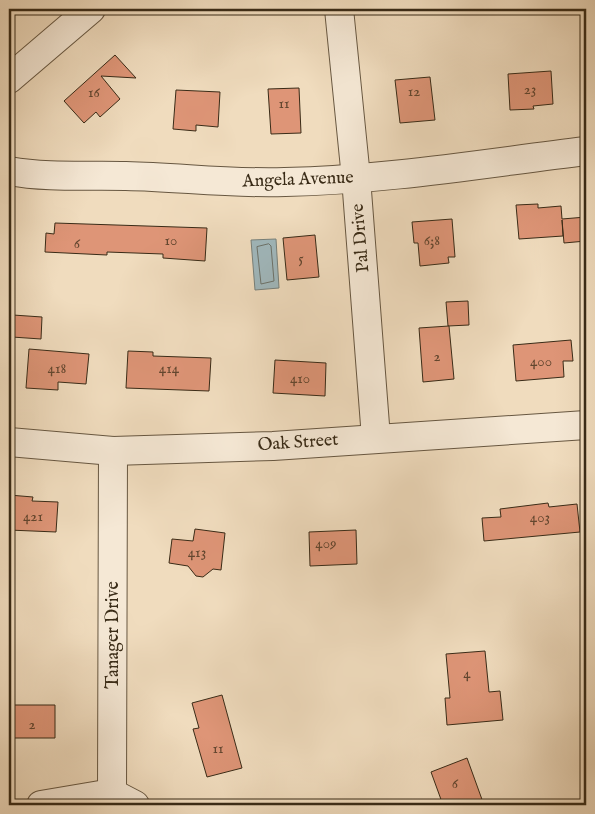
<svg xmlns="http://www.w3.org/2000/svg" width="595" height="814" viewBox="0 0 595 814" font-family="'IM FELL English',serif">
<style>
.water{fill:#a0b8bd;stroke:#77807b}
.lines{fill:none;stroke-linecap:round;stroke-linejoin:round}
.shore{stroke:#6c726a;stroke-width:1}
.building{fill:#de9577;stroke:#392b17}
.minor-casing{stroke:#675741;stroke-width:30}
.minor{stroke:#f5e8d5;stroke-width:28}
.labels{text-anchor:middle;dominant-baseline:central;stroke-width:4.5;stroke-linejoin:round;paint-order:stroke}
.number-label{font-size:15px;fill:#62462f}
.street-label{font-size:18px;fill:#392b17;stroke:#f5e8d5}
</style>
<rect width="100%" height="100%" fill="#f0dcbe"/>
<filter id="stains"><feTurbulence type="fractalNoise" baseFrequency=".004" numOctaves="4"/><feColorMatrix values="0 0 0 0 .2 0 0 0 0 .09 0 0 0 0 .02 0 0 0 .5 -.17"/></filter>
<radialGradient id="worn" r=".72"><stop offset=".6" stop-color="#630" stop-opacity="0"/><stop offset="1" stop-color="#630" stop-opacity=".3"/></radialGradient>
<path class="water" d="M276 239 279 288 255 290 251 240Z"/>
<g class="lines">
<path class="shore" d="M269 244 271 246 274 281 261 284 257 247Z"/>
</g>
<g class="building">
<path d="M115 55 136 78 101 76 120 99 100 117 96 112 84 123 64 101Z"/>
<path d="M551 71 553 104 533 106 534 109 510 110 508 74Z"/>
<path d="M430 77 435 120 400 123 395 80Z"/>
<path d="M299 88 301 133 271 134 268 89Z"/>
<path d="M176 90 220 92 218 127 196 125V131L173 129Z"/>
<path d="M538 204V208L561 206 562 219 586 217V241L564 243 562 220 563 236 519 239 516 205Z"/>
<path d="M452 219 455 257H448L449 263 420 266 418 243H414L412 222Z"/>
<path d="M55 223 207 228 205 261 163 258V254L107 252V255L45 252 46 233 54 234Z"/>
<path d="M315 235 319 277 287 280 283 238Z"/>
<path d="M468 301 469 325 448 326 446 302Z"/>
<path d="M13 315 42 317 41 339 12 337Z"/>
<path d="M449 326 454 379 423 382 419 328Z"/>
<path d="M571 340 573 361H563L564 377 516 381 513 345Z"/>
<path d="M29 349 89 354 86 384 58 382V390L26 388Z"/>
<path d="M128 351 153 352V356L211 358 209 391 126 388Z"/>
<path d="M275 360 326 363 325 396 273 393Z"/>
<path d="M9 495 33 497 32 501 58 502 56 532 9 530Z"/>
<path d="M548 503 549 507 577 504 580 532 484 541 482 518 501 517 500 509Z"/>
<path d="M195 529 225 533 221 570 213 569 203 577 196 576 188 566 169 563 172 539 193 541Z"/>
<path d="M356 530 357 564 310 566 309 532Z"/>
<path d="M485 651 489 692 500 691 503 720 447 725 445 698H450L446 654Z"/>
<path d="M222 695 242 768 207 777 193 729 199 728 192 703Z"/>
<path d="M10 705H55V738H9Z"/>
<path d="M467 758 484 805H443L431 772Z"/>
</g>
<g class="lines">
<defs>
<g id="minor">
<path d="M339 9 356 178 376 438"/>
<path d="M9 79 91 9"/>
<path d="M9 171C47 178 87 175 126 176 179 177 231 184 285 182 386 180 486 163 586 151"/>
<path d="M9 442 113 451 273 446 586 425"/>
<path d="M113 451 112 793 135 805"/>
<path d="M41 805 112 793"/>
</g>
</defs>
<use href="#minor" class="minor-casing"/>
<use href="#minor" class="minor"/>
</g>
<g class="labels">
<g class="number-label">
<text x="530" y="89">23</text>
<text x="414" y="91">12</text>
<text x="94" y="92">16</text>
<text x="284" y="103">11</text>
<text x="171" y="240">10</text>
<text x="432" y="240">6;8</text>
<text x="77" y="243">6</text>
<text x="301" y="258">5</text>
<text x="437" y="356">2</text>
<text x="541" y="361">400</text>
<text x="57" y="368">418</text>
<text x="169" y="368">414</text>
<text x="300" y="378">410</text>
<text x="33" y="516">421</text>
<text x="540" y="517">403</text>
<text x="326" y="543">409</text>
<text x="197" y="552">413</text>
<text x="467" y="673">4</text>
<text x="32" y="724">2</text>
<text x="218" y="748">11</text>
<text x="455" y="783">6</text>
</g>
<g class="street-label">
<text transform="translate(298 180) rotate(-2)">Angela Avenue</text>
<text transform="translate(361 238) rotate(-95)">Pal Drive</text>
<text transform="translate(298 443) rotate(-4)">Oak Street</text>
<text transform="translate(113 635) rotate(-90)">Tanager Drive</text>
</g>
</g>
<rect width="595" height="814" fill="none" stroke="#f0dcbe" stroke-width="30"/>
<rect x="10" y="10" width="575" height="794" fill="none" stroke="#392b17" stroke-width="2.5"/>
<rect x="15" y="15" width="565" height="784" fill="none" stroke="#392b17"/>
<rect width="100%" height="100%" filter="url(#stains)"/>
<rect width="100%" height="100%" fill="url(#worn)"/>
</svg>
